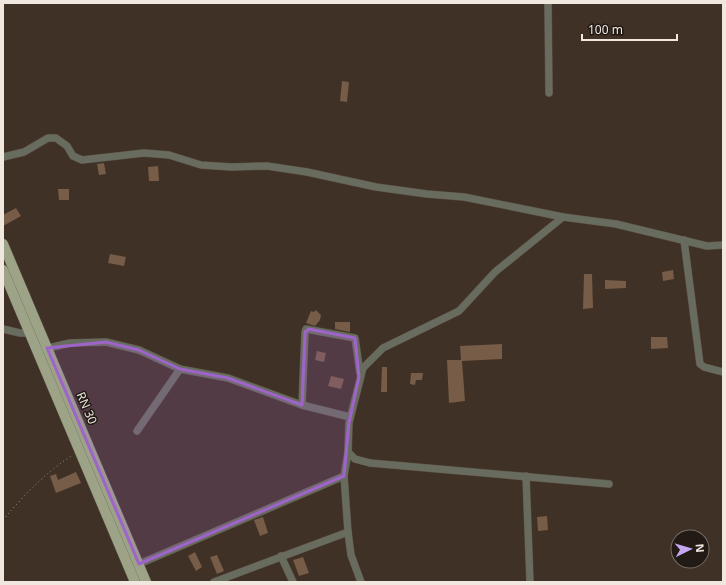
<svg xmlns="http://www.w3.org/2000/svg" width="726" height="585" viewBox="0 0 726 585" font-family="'Noto Sans',sans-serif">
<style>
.building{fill:#775c48}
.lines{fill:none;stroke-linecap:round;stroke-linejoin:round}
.street-casing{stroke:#5b4e43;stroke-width:8}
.primary-casing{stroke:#5b4e43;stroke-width:11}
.path{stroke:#998e84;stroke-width:1;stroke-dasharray:1 3;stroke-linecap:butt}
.street{stroke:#686c5f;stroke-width:7}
.primary{stroke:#9ca387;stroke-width:10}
.marked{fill:#9e64c9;fill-opacity:0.2;stroke:#9e64c9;stroke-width:3;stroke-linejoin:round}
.labels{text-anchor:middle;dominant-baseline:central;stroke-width:3;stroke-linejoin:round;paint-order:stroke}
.street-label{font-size:12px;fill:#f0e7df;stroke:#211a15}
</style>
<rect width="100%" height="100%" fill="#3f3125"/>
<g class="building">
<path d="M342 81 349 82 347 102 340 101Z"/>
<path d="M104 163 106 174 99 175 97 164Z"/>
<path d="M158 166 159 181H149L148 167Z"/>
<path d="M58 189H69V200H59Z"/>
<path d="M16 208 21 216 3 226V215Z"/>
<path d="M110 254 126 257 124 266 108 263Z"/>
<path d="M673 270 674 279 663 281 662 272Z"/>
<path d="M584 274H592L593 308 583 309Z"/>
<path d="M605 280 626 281V288L605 289Z"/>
<path d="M316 310 321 315 320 320 315 326 306 323 311 311 314 312Z"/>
<path d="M335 322H350V332L335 329Z"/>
<path d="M651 337H667L668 348 651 349Z"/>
<path d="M502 344V359L462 361 465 401 449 403 447 360H461L460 346Z"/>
<path d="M317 351 326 353 324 362 315 360Z"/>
<path d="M382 367H387V392H381Z"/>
<path d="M411 373H423L422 380H416L415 385 410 384Z"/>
<path d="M331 376 344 379 341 389 328 386Z"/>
<path d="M76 472 81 483 56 493 50 476 56 474 58 480Z"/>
<path d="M547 516 548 530 538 531 537 517Z"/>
<path d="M263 517 268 533 260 536 254 520Z"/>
<path d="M195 552 202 567 196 571 188 556Z"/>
<path d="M217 555 224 571 217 574 210 557Z"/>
<path d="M303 557 309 573 299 576 293 560Z"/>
</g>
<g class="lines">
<defs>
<g id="street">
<path d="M548 3 549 93"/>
<path d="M3 157 24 152 48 138H56L67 146 73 156 82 160 144 153 169 155 201 165 231 167 267 166 307 172 376 187 427 194 464 197 563 217 616 224 707 246 723 245"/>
<path d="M684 240 700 364 704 367 723 372"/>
<path d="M3 329 20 333H30"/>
<path d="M44 349 70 343 106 342 139 350 180 369 228 378 302 405 350 417"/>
<path d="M302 405 305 332 306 329 355 338 360 373"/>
<path d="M137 431 180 369"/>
<path d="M348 452 355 459 370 463 609 484"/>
<path d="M526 476 530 582"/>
<path d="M281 556 293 582"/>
<path d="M139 564 344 476"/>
<path d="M214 582 348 532"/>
<path d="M361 582 351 555 348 532 344 476 348 452 349 423 363 368 383 348 459 311 495 272 563 217"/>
</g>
<g id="primary">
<path d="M3 244 146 582"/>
<path d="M3 270 135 582"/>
</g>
</defs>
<use href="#street" class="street-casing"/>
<use href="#primary" class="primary-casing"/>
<path class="path" d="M3 520C23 496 47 471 73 455"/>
<use href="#street" class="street"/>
<use href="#primary" class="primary"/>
</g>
<path class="marked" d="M309 329 355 338 359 377 349 423 344 476 139 564 47 348 106 342 139 350 180 369 228 378 302 405 305 332Z"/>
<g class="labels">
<g class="street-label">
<text transform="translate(87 408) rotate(67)">RN 30</text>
</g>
</g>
<rect width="726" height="585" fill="none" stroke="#f0e7df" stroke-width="8"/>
<g transform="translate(690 549) rotate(85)"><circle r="19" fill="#211a15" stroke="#746c66"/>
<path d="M0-3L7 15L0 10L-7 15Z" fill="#c5a7f1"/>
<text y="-6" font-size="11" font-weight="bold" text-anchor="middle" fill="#f0e7df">N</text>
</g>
<path d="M582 34v6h95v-6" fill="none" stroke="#f0e7df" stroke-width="2"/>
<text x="588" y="34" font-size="12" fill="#f0e7df" stroke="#211a15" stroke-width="3" paint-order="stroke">100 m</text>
</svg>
